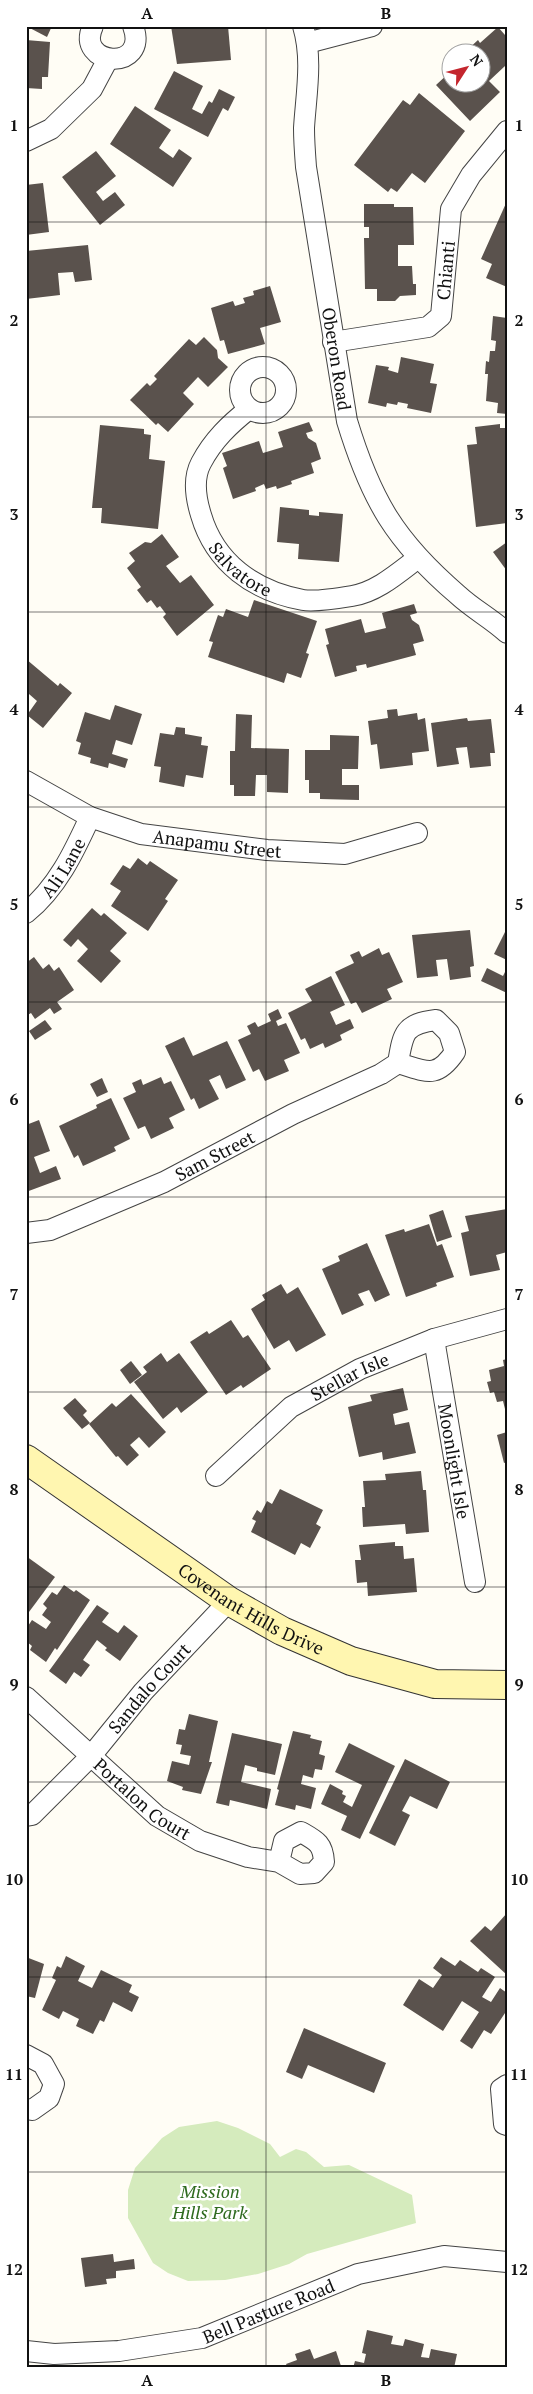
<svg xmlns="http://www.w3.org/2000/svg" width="533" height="2394" viewBox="0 0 533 2394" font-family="'PT Serif',serif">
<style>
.green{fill:#d5ebbd}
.building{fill:#5a524d}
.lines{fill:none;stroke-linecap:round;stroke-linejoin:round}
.street-casing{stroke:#444;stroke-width:22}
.secondary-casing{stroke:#333;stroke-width:30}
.street{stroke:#fff;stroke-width:20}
.secondary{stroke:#fff6b0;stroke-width:28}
.grid{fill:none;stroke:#111;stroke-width:1;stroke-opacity:0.55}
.labels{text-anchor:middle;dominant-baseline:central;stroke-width:5;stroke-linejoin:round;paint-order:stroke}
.street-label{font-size:18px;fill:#111;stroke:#fff}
.park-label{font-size:18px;font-style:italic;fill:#2f6b1f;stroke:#fff}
.neatline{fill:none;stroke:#111;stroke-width:2}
.grid-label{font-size:16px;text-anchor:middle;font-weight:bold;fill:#111}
</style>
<rect width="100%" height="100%" fill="#fffdf5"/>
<path class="green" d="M217 2121 238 2128 270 2144 280 2157 296 2149 306 2152 324 2167 349 2165 412 2195 416 2223 307 2254 289 2264 258 2274 225 2280 188 2281 168 2273 153 2263 128 2218V2190L135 2168 162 2138 179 2127Z"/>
<g class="building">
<path d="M26 26H52L47 37Z"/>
<path d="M171 26H228L231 60 177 64Z"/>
<path d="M498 27 505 35 507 33V69L505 66 489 81 500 92 470 121 436 85 450 72V82H480V52L466 51 478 40 480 43Z"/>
<path d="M26 40 50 42 48 77H42V89L26 88Z"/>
<path d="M174 71 203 86 192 109 202 114 209 101 212 103 219 89 235 97 228 111 223 108 208 137 154 109Z"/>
<path d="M419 93 465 131 425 183 412 173 397 192 391 188 388 192 354 165 403 100 410 105Z"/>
<path d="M135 106 171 130 159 148 173 158 179 149 192 158 173 187 110 144Z"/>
<path d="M96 151 116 176 96 192 103 201 115 192 125 205 100 225 62 177Z"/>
<path d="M43 183 49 232 26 235V185Z"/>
<path d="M507 201V287L486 278 492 264 481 259Z"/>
<path d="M364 204H394V207H413L414 245H398V266H412L413 284H416V295L400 296 395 301H377V289H365L364 238H369V227H364Z"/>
<path d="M88 245 92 280 75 282 73 272 58 273 60 295 26 299V251Z"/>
<path d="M270 286 281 322 260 328 265 344 228 354 224 340 220 341 211 308 233 301 235 306 245 303 243 298 254 295 253 291Z"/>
<path d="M493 316 507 318V414L497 413 498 403 486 401 488 374H485L486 361 489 362 490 351H495L496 341 491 340Z"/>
<path d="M204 337 217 350 218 358 228 367 208 387 198 377 183 393 194 404 168 432 158 423 156 425 130 400 147 383 150 386 157 379 154 376 189 339 196 345Z"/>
<path d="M401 357 434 364 430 383 437 384 431 413 407 408 408 404 398 402 397 405 387 403 386 407 368 403 376 365 389 367 388 370 398 373Z"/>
<path d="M309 422 313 431 306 433 308 438 316 443 321 459 311 463 314 473 291 481 292 484 277 489 276 486 266 489 264 484 255 488 256 491 233 499 223 468 227 466 222 453 259 441 263 453 283 447 278 432Z"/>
<path d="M500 424V428H507V523L476 527 467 445 477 444 475 427Z"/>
<path d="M100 425 144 429V434L151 435 149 459 165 461 158 529 101 523 102 508H92Z"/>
<path d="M280 507 309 510V515L319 516V512L343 514 339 562 298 559 299 544 277 542Z"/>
<path d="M162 534 179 557 166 566 180 583 191 575 214 605 177 636 163 617 166 614 160 606 157 608 151 600 147 603 137 590 141 587 127 568 135 561 129 553 145 542 151 543Z"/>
<path d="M507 542V571L493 552Z"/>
<path d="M254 600 317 621 306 653 309 654 301 678 287 673 284 683 208 657 213 642 209 641 218 615 223 617 226 609 248 617Z"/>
<path d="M414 604 417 613 410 615 412 620 419 625 424 641 413 644 416 655 367 668 366 664 356 666 357 671 335 677 326 645 329 644 325 629 361 619 365 633 386 628 382 613Z"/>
<path d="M26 659 58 686 60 683 72 693 43 728 27 715 37 701 29 694 26 697Z"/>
<path d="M115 705 142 714 132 745 116 740 112 754 128 759 125 768 109 763 108 768 90 763 91 758 78 754 81 743 76 741 85 712 110 720Z"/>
<path d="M397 709 398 716 417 713 418 720 425 718 429 751 412 753 413 765 380 769 377 744 371 745 368 721 388 718 387 710Z"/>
<path d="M236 714 252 715 251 748 289 749 288 793 267 792V775H256L255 796H234V785H230V751H235Z"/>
<path d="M467 718 468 721 491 719 495 753H490L491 766 470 768 467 747 456 748 459 764 437 767 431 723Z"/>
<path d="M176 727 185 728V734L202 737 201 745 208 746 203 778 186 775 184 787 159 782 161 767 154 766 160 733 174 735Z"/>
<path d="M330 735 359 736 358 769H342V785H359V800L320 799V793H309V780H305V750H330Z"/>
<path d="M138 858 147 865 150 861 178 880 165 899 168 901 148 931 111 906 121 891 110 884 123 865 130 869Z"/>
<path d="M92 908 101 916 104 913 127 933 110 951 121 961 101 983 77 961 88 949 78 939 71 947 63 940Z"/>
<path d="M507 928V960L494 954Z"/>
<path d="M470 930 474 966 470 967 471 977 450 980 447 959 436 960 438 976 417 978 412 935Z"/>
<path d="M379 948 382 955 389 952 403 982 387 989 392 999 362 1013 356 1002 351 1004 335 972 354 963 350 955 359 951 362 957Z"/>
<path d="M34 957 43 969 49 964 54 971 59 967 74 990 57 1002 62 1009 54 1014 50 1008 35 1019 31 1013 26 1016V963Z"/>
<path d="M487 968 503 976 507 968V993L481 981Z"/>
<path d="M331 976 345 1005 330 1012 336 1025 350 1019 354 1028 340 1035 342 1040 325 1048 323 1043 310 1049 305 1038 301 1040 288 1013 312 1001 305 989Z"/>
<path d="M278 1009 282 1018 276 1021 278 1026 286 1023 300 1053 284 1060 289 1071 265 1081 259 1069 253 1072 238 1040 251 1034 247 1026 255 1022 258 1027 271 1021 268 1014Z"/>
<path d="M45 1020 52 1029 35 1040 29 1031Z"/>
<path d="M184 1037 193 1056 227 1041 246 1080 226 1089 220 1075 209 1080 219 1099 199 1109 194 1098 191 1100 165 1046Z"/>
<path d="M161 1077 164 1084 171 1081 185 1110 169 1118 174 1128 151 1139 145 1126 138 1129 123 1098 136 1092 132 1083 141 1079 143 1085Z"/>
<path d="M102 1078 108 1092 97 1097 90 1084Z"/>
<path d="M111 1098 130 1139 114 1147 116 1151 83 1166 78 1155 74 1158 59 1126 97 1108 96 1105Z"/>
<path d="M39 1120 50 1151 34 1157 40 1173 56 1166 61 1179 26 1192V1125Z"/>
<path d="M507 1209V1252L496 1255 500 1270 470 1276 461 1233 469 1231 465 1216Z"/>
<path d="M443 1210 452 1237 437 1242 429 1215Z"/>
<path d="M429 1224 437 1246 442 1244 454 1277 436 1283 437 1286 406 1297 385 1235 404 1229 405 1232Z"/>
<path d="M367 1243 390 1295 375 1302 369 1290 358 1294 364 1305 342 1315 322 1269 340 1261 338 1256Z"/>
<path d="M281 1284 287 1294 298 1287 326 1335 296 1352 289 1340 274 1349 251 1309 265 1300 262 1295Z"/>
<path d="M231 1320 243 1338 248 1335 271 1369 243 1388 241 1385 226 1395 190 1342 207 1331 209 1334Z"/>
<path d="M161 1353 167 1362 179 1353 208 1392 181 1413 177 1407 163 1419 134 1382 147 1372 143 1367Z"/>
<path d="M507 1359V1413H506L503 1401 497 1402 494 1392 490 1393 487 1382 491 1381 489 1370 504 1366 503 1360Z"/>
<path d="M131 1361 142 1375 130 1384 120 1370Z"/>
<path d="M403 1388 408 1410 393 1414 395 1425 409 1422 416 1453 383 1460 382 1452 359 1457 348 1407 372 1401 370 1395Z"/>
<path d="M131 1394 166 1432 149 1448 139 1437 130 1445 139 1455 127 1466 118 1456 116 1457 89 1424 112 1403 116 1407Z"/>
<path d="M75 1398 87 1411 83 1415 90 1423 82 1429 63 1408Z"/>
<path d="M507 1432V1462L504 1463 497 1435Z"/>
<path d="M421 1471 423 1490H426L429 1532 406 1534 405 1524 363 1527 362 1507H365L363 1481 386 1480 385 1474Z"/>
<path d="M280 1489 323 1510 316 1524 321 1527 310 1548 301 1543 295 1555 251 1532 256 1521 252 1519 257 1510 261 1513 267 1501 272 1504Z"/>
<path d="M395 1542V1546H403L404 1559 414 1558 417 1592 368 1596 367 1582 357 1583 355 1560H361L359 1545Z"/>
<path d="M26 1556 55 1577 26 1616Z"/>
<path d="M64 1585 74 1592 76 1590 90 1600 57 1650 55 1648 46 1662 30 1650 32 1646 26 1641V1629L32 1620 46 1629 51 1622 42 1615 47 1608 43 1604 52 1592 57 1595Z"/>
<path d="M97 1605 109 1613 102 1622 118 1633 124 1625 138 1636 120 1661 105 1650 107 1648 97 1640 83 1660 90 1665 81 1677 74 1672 66 1684 49 1671Z"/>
<path d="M189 1714 218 1721 209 1762H212L201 1794 182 1790 183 1787 167 1781 172 1761 189 1765 191 1756 180 1754 182 1745 176 1744 179 1729 185 1730Z"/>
<path d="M293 1731 311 1735 310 1738 322 1741 319 1754 325 1756 322 1770 315 1769 313 1778 303 1775 301 1784 316 1788 311 1809 296 1805 295 1810 275 1805 279 1790 277 1789Z"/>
<path d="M232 1733 282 1744 275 1775 257 1771V1768L245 1765 241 1782 271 1789 267 1809 230 1800 229 1806 216 1803Z"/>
<path d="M349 1743 395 1766 360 1839 341 1830 347 1816 321 1804 330 1784 343 1791 342 1794 346 1796 343 1802 352 1807 362 1785 335 1772Z"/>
<path d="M405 1759 450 1782 437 1809 410 1796 402 1811 410 1815 395 1846 369 1833Z"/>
<path d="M507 1913V1975L470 1941 485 1926 491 1931Z"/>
<path d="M66 1956 85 1966 78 1981 92 1988 101 1970 132 1985 129 1992 139 1997 132 2012 113 2002 104 2022 100 2020 93 2034 76 2026 79 2019 63 2011 59 2019 42 2010 56 1980 52 1978 57 1966 61 1968Z"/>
<path d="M26 1957 44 1964 35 1998 26 1996Z"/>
<path d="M441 1957 455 1966 460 1960 478 1972 481 1968 495 1977 482 1997 491 2002 500 1988 507 1993V2010L491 2034 484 2030 472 2049 460 2041 479 2012 462 2001 443 2031 403 2005 419 1979 433 1988 442 1975 433 1968Z"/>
<path d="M304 2028 386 2063 374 2093 308 2065 302 2079 286 2072Z"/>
<path d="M113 2254 114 2262 134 2259 135 2269 116 2271V2278L106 2279 107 2284 85 2287 81 2258Z"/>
<path d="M367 2330 393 2336 391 2344 403 2346 405 2339 424 2344 421 2357 429 2358 431 2349 457 2354 454 2368H353L355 2361 364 2363 366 2354 362 2353Z"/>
<path d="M310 2349 314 2359 336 2351 341 2366 335 2368H288L286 2364 297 2360 295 2354Z"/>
</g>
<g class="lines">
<defs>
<g id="street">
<path d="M93 26C74 66 150 73 133 26"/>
<path id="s1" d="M303 26C313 59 306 95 304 128 304 141 305 154 306 167L347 421C371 500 395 541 458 595 473 609 492 619 507 633"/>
<path d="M307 43 372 26"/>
<path d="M26 141 51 129 92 89 108 59"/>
<path id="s2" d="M333 342 428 327 441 316 451 209 471 175 507 131"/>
<circle cx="263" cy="390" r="23"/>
<path id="s3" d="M249 409C230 424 213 440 201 463 193 478 196 499 201 515 215 563 254 591 303 600 314 602 340 598 352 596 377 592 398 573 418 558"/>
<path id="s4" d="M26 781 90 817 141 834 267 850 345 854 417 833"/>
<path id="s5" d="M26 913C57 888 74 852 90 817"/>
<path id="s6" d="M26 1233 50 1230 164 1182 293 1114 381 1074 398 1063C403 1033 404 1024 436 1020L449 1033 455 1052C436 1080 426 1071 398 1063"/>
<path id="s7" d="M434 1339 475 1582"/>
<path id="s8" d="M216 1476 291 1407 360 1369 434 1339 507 1319"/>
<path id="s9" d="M26 1697 157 1816 200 1841 248 1857 279 1862 300 1874 314 1873 324 1862C323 1844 317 1841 301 1832L284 1841 279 1862"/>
<path id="s10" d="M26 1816 32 1815 91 1756 143 1692 229 1601"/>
<path d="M26 2055 43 2064 54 2084 49 2098 32 2110 26 2109"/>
<path d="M507 2085 501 2089 504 2124 507 2125"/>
<path id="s11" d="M26 2351 54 2354 119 2351 202 2338 358 2274 444 2256 507 2262"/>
</g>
<g id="secondary">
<path id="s12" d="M26 1459 229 1601 282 1631 351 1661 435 1684 507 1685"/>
</g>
</defs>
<use href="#street" class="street-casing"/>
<use href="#secondary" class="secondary-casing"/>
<use href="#street" class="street"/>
<use href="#secondary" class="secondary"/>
</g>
<path class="grid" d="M266 26V2368M26 222H507M26 417H507M26 612H507M26 807H507M26 1002H507M26 1197H507M26 1392H507M26 1587H507M26 1782H507M26 1977H507M26 2172H507"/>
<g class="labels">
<g class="street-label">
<text stroke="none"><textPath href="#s2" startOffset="159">Chianti</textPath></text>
<text stroke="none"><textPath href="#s1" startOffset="336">Oberon Road</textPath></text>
<text stroke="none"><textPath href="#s3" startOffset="195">Salvatore</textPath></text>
<text stroke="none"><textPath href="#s4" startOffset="204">Anapamu Street</textPath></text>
<text stroke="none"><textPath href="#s5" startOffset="59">Ali Lane</textPath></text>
<text stroke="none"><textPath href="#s6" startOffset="205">Sam Street</textPath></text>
<text stroke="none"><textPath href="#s8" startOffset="168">Stellar Isle</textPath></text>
<text stroke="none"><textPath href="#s7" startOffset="124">Moonlight Isle</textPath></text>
<text stroke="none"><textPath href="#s12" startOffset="271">Covenant Hills Drive</textPath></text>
<text stroke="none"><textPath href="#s10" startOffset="179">Sandalo Court</textPath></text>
<text stroke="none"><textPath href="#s9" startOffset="155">Portalon Court</textPath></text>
<text stroke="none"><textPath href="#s11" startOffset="249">Bell Pasture Road</textPath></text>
</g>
<g class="park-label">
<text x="210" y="2191">Mission<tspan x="210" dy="21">Hills Park</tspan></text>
</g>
</g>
<rect width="533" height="2394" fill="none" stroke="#ffffff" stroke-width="55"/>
<g transform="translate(466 68) rotate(54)"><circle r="24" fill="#ffffff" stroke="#a0a0a0"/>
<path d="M0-4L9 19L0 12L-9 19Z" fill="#c4262e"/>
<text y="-8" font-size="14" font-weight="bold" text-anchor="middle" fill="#111111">N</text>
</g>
<rect x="28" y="28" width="478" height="2338" class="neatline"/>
<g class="grid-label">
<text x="147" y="19">A</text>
<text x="386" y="19">B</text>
<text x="14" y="131">1</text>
<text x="519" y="131">1</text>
<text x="14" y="326">2</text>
<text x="519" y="326">2</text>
<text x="14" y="520">3</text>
<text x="519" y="520">3</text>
<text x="14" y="715">4</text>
<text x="519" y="715">4</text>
<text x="14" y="910">5</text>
<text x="519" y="910">5</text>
<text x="14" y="1105">6</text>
<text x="519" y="1105">6</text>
<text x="14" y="1300">7</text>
<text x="519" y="1300">7</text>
<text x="14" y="1495">8</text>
<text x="519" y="1495">8</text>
<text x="14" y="1690">9</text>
<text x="519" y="1690">9</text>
<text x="14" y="1885">10</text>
<text x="519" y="1885">10</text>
<text x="14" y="2080">11</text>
<text x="519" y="2080">11</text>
<text x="14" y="2275">12</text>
<text x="519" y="2275">12</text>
<text x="147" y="2386">A</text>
<text x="386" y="2386">B</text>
</g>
</svg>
